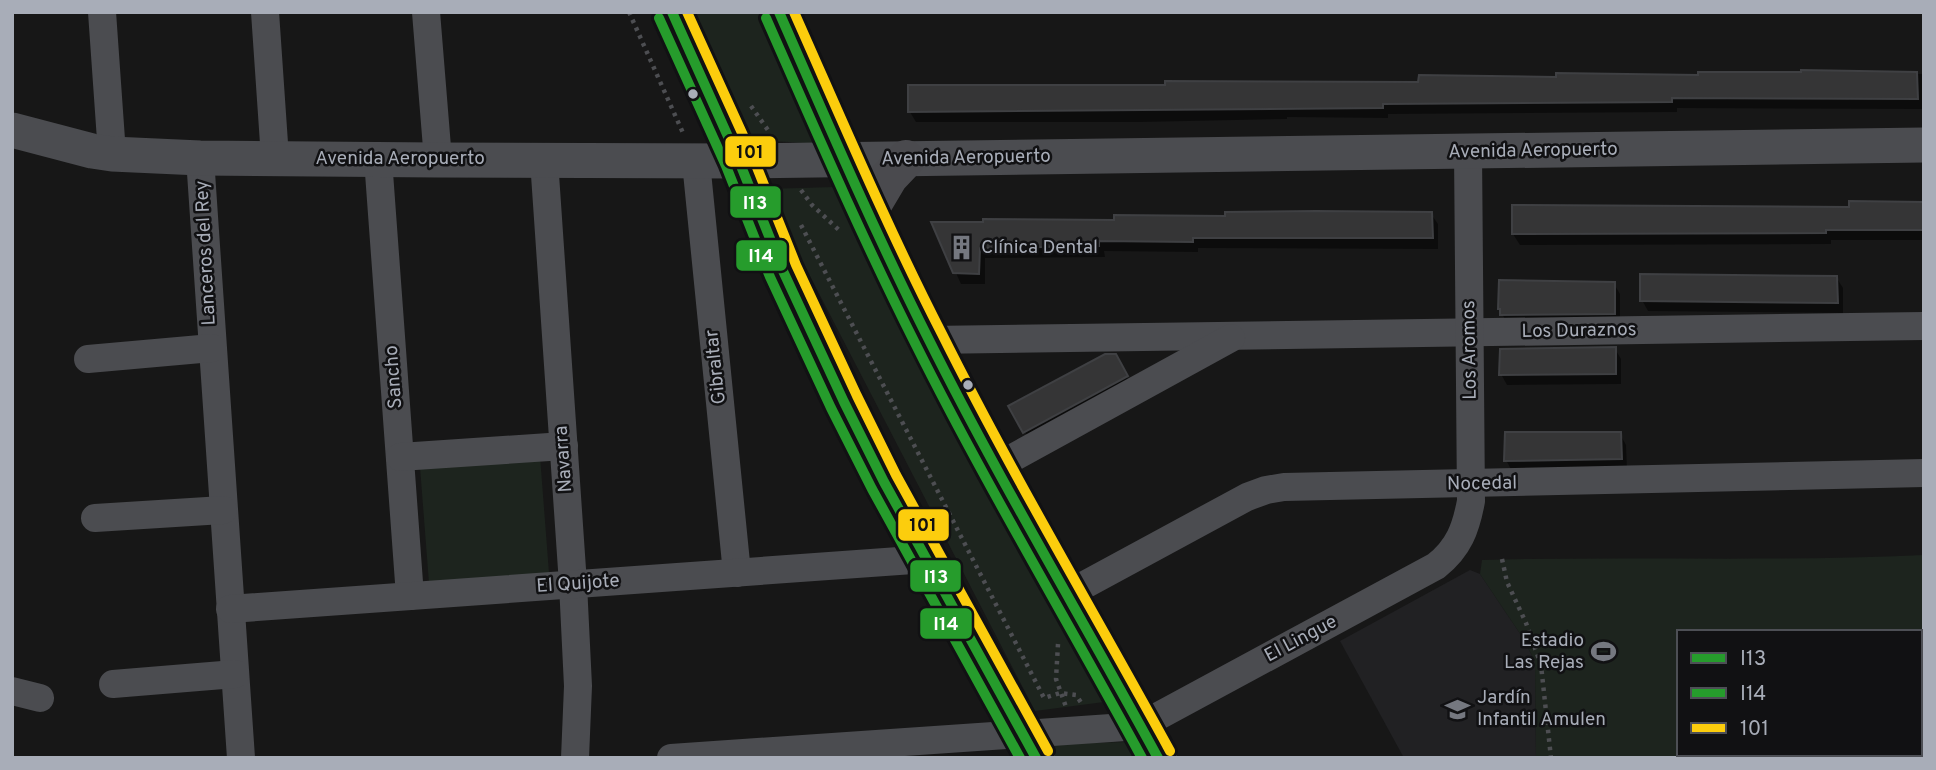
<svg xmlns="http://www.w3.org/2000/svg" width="1936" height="770" viewBox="0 0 1936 770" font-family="Overpass,sans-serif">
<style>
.built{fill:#212123}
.green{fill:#1d241e;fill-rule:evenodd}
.shadow{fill:#0007}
.building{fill:#353536;stroke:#3f4043;stroke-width:2}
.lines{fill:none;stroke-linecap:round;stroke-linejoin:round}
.path{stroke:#4d4e52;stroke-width:4.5;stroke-dasharray:3.5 5;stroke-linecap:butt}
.minor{stroke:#4b4c50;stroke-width:28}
.tertiary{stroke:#4b4c50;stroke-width:35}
.secondary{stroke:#4a4a4e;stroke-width:38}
.bus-1-casing{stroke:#111113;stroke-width:16}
.bus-2-casing{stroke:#111113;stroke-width:16}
.bus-3-casing{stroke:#111113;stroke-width:16}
.bus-1{stroke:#269c2c;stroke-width:10}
.bus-2{stroke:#269c2c;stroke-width:10}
.bus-3{stroke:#fccd0d;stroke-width:10}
.bus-dot{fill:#a8adb8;stroke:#111113;stroke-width:2.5}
.labels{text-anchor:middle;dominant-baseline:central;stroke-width:5;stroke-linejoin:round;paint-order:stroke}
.street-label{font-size:19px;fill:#a8adb8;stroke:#111113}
.poi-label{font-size:19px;fill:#a8adb8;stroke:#111113;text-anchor:start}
.line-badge{stroke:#111113;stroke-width:2.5}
.badge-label{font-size:19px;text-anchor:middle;font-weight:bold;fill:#fff}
.pale-badge-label{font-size:19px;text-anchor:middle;font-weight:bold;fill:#111}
</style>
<rect width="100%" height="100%" fill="#171717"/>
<path class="built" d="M1470 570 1480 574 1525 641 1535 662 1536 756 1404 758 1340 641Z"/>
<g class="green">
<path d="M692 12H764L823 144 752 140Z"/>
<path d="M835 187 1104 702 1035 711 765 189Z"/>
<path d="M540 456 549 573 429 583 420 467Z"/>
<path d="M1924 555V758H1471L1536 756 1535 662 1525 641 1480 574 1482 560C1629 556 1777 562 1924 555ZM1679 632H1920V754H1679Z"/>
<path d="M1128 742 1136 758H1056L1048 744Z"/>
</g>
<g class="shadow">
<path d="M1803 72 1924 74V107L1923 109 1677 108V112L1388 114V118L1287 117V119L1140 122H916L910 112 1420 83 1700 77 1803 74Z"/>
<path d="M1924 204V240H1831V244L1520 245 1513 234Z"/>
<path d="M1431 214 1438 224V249L1198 248V252L1104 251 1105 257 985 258V284H961L934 224Z"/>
<path d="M1836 277 1843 288V313L1648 311 1642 300Z"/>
<path d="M1614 284 1620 294V324L1508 326 1500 309Z"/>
<path d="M1615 349 1621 359V384L1507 385 1501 374Z"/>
<path d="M1115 356 1135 392 1034 448 1011 407Z"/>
<path d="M1620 434 1626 445 1627 470 1512 471 1506 460Z"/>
</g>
<g class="building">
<path d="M1801 70 1917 72 1918 99 1672 98V102L1383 104V108L908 112V85H1165V81L1418 82 1419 75 1556 77V73L1698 75V72H1801Z"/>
<path d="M1849 201 1924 202V230H1826V233L1512 234V205L1849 207Z"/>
<path d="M1316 211 1432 212 1433 238H1193V242L1099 241V246L980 248 979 274 953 273 931 222H983V219L1114 220V215L1225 216V212Z"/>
<path d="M1640 274 1837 276 1838 303 1640 301Z"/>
<path d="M1499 280 1615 282V314L1500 315V309H1498Z"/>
<path d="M1616 347V374L1499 375 1500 349Z"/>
<path d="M1105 354H1116L1128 376 1023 433 1008 406Z"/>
<path d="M1505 432H1621L1622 459 1504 461Z"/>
</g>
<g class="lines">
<g class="path">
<path d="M629 12 683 133"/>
<path d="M751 106 770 133"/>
<path d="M801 190 812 205 840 231"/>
<path d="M801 225 1044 698 1060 693 1076 695 1082 704"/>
<path d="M1502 559 1507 582 1526 623 1541 665 1551 758"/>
<path d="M1058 644 1056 679 1066 707"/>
</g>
<g class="minor">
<path d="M102 12 112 154"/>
<path d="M265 12 275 158"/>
<path d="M426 12 438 160"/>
<path d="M200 158 241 758"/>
<path d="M378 159 410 596"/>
<path d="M544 160 573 584 578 686 575 758"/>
<path d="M696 162 737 573"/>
<path d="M929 340 1924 326"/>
<path d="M88 359 212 348"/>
<path d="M400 457 564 446"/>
<path d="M996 467 1231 338"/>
<path d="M95 518 223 510"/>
<path d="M1066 595 1247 497 1266 490 1284 487 1924 473"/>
<path d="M230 609 927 559"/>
<path d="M113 684 235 674"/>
<path d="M12 691 40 698"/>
<path d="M671 758 1140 726 1436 566C1459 548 1466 528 1471 501L1468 151"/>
</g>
<path class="tertiary" d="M12 130 92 151 112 154 200 158 438 160 739 161 1924 145"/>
<g class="secondary">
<path d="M672 12 739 161 783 271 844 402 884 482 1036 758"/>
<path d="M779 12C827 122 875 232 929 340 1001 481 1082 618 1158 758"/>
<path d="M867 214 889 177 906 159"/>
</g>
<defs>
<g id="bus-1">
<path d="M672 12 739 161 783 271 844 402 884 482 1036 758"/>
<path d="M779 12C827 122 875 233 929 340 1000 482 1082 618 1158 758"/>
</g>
<g id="bus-2">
<path d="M659 18 726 166 770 277 831 408 872 489 1020 758"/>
<path d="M766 18C814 127 862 238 916 345 986 485 1067 620 1142 758"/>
</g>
<g id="bus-3">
<path d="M687 12 752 155 796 265 857 396 896 475 1048 751"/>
<path d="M794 12C842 120 888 229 942 334 1013 476 1094 612 1170 751"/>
</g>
</defs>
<use href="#bus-1" class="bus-1-casing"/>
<use href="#bus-2" class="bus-2-casing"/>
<use href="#bus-3" class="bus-3-casing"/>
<use href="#bus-1" class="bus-1"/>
<use href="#bus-2" class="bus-2"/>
<use href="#bus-3" class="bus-3"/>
</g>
<defs>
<symbol id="building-bare" viewBox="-9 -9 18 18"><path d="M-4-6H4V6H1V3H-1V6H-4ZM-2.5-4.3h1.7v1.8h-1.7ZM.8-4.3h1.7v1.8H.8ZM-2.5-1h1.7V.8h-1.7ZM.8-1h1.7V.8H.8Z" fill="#757880" stroke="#111113" stroke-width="2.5" paint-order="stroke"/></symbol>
<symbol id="stadium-bare" viewBox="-9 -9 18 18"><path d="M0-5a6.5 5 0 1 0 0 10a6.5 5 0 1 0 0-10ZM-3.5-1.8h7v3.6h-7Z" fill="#757880" stroke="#111113" stroke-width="2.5" paint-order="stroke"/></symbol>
<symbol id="school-bare" viewBox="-9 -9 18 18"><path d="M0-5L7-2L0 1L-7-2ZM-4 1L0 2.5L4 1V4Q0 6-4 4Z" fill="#757880" stroke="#111113" stroke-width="2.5" paint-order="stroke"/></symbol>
</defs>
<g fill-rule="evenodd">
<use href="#building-bare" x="944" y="230" width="35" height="35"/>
<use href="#stadium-bare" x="1586" y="634" width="35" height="35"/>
<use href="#school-bare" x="1440" y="692" width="35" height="35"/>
</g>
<g class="bus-dot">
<circle cx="693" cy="94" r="6"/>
<circle cx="968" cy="385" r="6"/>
</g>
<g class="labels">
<g class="street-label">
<text transform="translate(1533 151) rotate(-1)">Avenida Aeropuerto</text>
<text transform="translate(966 158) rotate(-1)">Avenida Aeropuerto</text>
<text x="400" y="159">Avenida Aeropuerto</text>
<text transform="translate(206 253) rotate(-93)">Lanceros del Rey</text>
<text transform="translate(1579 331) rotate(-1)">Los Duraznos</text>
<text transform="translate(1470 350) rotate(-91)">Los Aromos</text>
<text transform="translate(716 367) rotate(-96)">Gibraltar</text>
<text transform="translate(394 377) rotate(-94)">Sancho</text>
<text transform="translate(564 459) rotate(-94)">Navarra</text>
<text transform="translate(1482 484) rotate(-1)">Nocedal</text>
<text transform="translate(578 584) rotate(-4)">El Quijote</text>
<text transform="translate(1301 639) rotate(-28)">El Lingue</text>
</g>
<g class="poi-label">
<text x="981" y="248">Clínica Dental</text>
<text x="1584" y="641" text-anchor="end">Estadio<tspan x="1584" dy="22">Las Rejas</tspan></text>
<text x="1477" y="698">Jardín<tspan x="1477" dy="22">Infantil Amulen</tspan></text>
</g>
</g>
<g class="line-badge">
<rect x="724" y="135" width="53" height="33" rx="7" fill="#fccd0d"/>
<rect x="729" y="185" width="53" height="34" rx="7" fill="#269c2c"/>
<rect x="735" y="239" width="53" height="33" rx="7" fill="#269c2c"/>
<rect x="897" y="508" width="53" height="34" rx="7" fill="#fccd0d"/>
<rect x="909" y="559" width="53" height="34" rx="7" fill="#269c2c"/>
<rect x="919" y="607" width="54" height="33" rx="7" fill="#269c2c"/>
</g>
<g class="badge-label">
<text x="755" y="209">I13</text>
<text x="761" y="262">I14</text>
<text x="936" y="583">I13</text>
<text x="946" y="630">I14</text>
</g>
<g class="pale-badge-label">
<text x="750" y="158">101</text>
<text x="923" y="531">101</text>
</g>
<rect width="1936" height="770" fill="none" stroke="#a8adb8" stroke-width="28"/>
<rect x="1677" y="630" width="245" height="126" fill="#111113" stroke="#4d4f55" stroke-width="2"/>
<rect x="1691" y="653" width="35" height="10" fill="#269c2c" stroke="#4d4f55" stroke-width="2"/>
<text x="1740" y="665" font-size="21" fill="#a8adb8">I13</text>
<rect x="1691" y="688" width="35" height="10" fill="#269c2c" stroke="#4d4f55" stroke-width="2"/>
<text x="1740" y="700" font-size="21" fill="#a8adb8">I14</text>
<rect x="1691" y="723" width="35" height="10" fill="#fccd0d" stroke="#4d4f55" stroke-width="2"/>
<text x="1740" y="735" font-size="21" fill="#a8adb8">101</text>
</svg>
